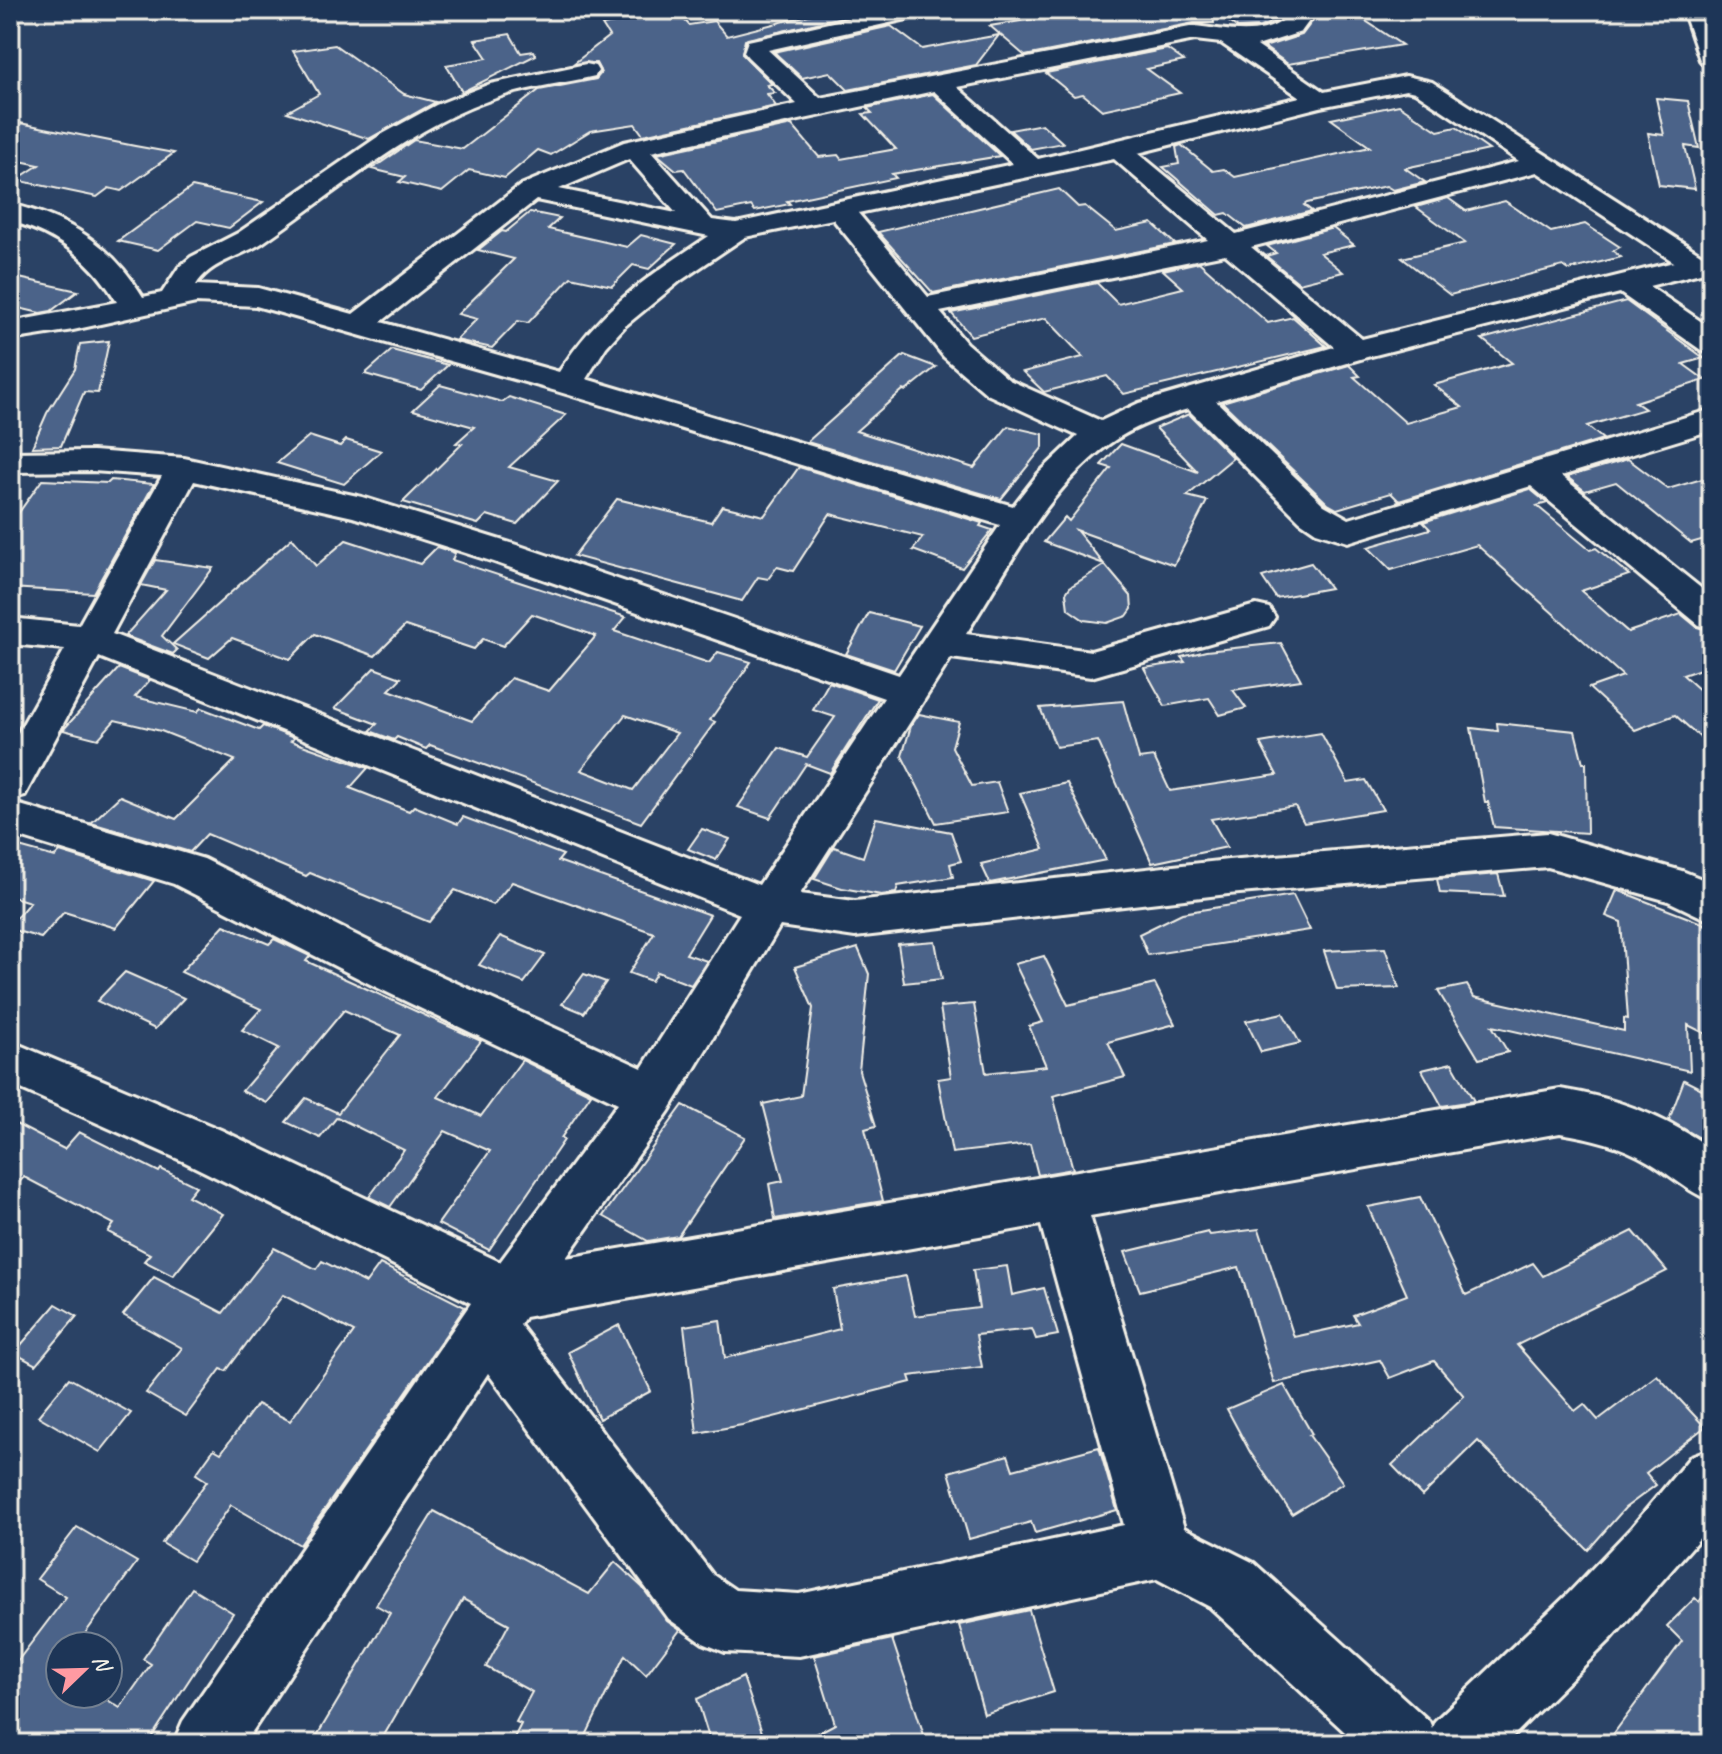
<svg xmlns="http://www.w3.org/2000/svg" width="1722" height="1754" viewBox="0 0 1722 1754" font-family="Caveat,sans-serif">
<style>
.building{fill:#4c6489;stroke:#f4f1e8;stroke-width:2;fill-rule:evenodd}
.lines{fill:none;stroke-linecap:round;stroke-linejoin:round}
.minor-casing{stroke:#f4f1e8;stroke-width:6}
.minor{fill:#1d3557;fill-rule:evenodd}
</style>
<rect width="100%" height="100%" fill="#2a4265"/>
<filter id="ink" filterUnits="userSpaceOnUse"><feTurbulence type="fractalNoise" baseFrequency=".0125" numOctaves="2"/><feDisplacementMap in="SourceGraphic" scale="16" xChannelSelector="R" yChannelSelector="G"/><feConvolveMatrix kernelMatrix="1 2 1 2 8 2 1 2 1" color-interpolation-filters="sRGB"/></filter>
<g filter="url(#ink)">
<g class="building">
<path d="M828 10H872L745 40 742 54 772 84 767 85 775 93 767 94 776 106 643 135 635 124 590 131 551 155 538 150 505 178 469 170 442 192 399 182 405 177 372 169 414 140 463 149 539 90 596 79 601 73 596 63 573 64 609 36 602 25 678 13 689 25 714 21 727 36Z"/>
<path d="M1088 10H1259L1276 21 1260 27 1238 28 1213 11 1214 23H1194L1025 56 990 26Z"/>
<path d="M1344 10H1349L1402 45 1288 64 1264 47 1302 35 1317 15Z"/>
<path d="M891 26 922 49 999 35 976 65 848 90 830 72 802 78 774 52Z"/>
<path d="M510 34 521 53 534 51 536 55 462 92 446 65 487 58 475 40Z"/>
<path d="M335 45 404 94 436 102 369 139 287 112 319 94 293 51Z"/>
<path d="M1167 49 1184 61 1147 69 1180 93 1102 110 1083 94 1074 96 1046 73Z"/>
<path d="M933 94 1000 156 892 174 896 178 787 201 790 204 755 211 751 206 717 213 684 169 676 170 657 154 792 125 819 157 838 155 841 159 896 149 863 114 872 113 867 108Z"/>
<path d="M1656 98 1688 101 1699 148 1685 146 1695 189 1659 185 1648 133 1664 135Z"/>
<path d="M1399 105 1438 131 1456 127 1489 150 1405 168 1425 182 1393 190 1386 186 1307 203 1304 205 1312 211 1246 228 1227 213 1219 215 1163 167 1179 164 1176 147 1181 145 1213 171 1224 169 1235 177 1370 147 1331 119Z"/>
<path d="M10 121 135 146 174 153 121 191 109 188 97 197 16 180 39 165 10 159Z"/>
<path d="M1042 124 1063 143 1031 149 1010 130Z"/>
<path d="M192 187 263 202 229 228 197 221 158 250 118 241Z"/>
<path d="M1059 189 1078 207 1085 206 1116 231 1152 223 1175 244 933 293 878 232Z"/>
<path d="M1448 198 1466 211 1505 201 1551 232 1585 224 1620 247 1613 251 1621 257 1569 270 1563 266 1450 295 1402 258 1465 243 1416 207Z"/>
<path d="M530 212 560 218 548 229 627 247 641 235 676 244 649 269 633 265 612 286 571 277 528 323 518 321 492 348 456 340 477 319 458 314 514 259 478 250 502 231 506 232Z"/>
<path d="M1333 228 1354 245 1320 253 1343 272 1299 283 1266 256 1276 253 1267 246Z"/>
<path d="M1199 262 1268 323 1293 317 1326 346 1124 394 1107 376 1044 392 1023 372 1083 357 1046 318 971 336 951 313 1097 283 1118 304 1183 288 1163 270Z"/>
<path d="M10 276 78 291 51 311 40 313 10 306Z"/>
<path d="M1626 301 1704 358 1683 364 1705 380 1635 402 1645 409 1587 426 1603 439 1399 501 1391 493 1337 509 1328 504 1222 402 1349 365 1360 376 1354 377 1406 423 1462 407 1434 385 1512 363 1482 339Z"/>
<path d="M109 341 98 393 84 392 61 446 32 447 47 413 75 369 80 344Z"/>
<path d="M392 350 448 365 421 390 365 374Z"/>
<path d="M904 355 936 367 906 391 903 390 856 431 974 468 1008 426 1043 434V447L1001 499 807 442Z"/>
<path d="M440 385 502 402 509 397 566 415 509 467 558 481 517 524 487 515 478 524 403 502 462 444 456 443 474 427 413 410Z"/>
<path d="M1189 414 1233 458 1187 496 1207 501 1174 565 1076 530 1104 564 1044 542 1065 517 1069 521 1111 468 1101 465 1121 444 1198 472 1156 428Z"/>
<path d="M309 436 340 446 346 440 381 451 344 484 277 463Z"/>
<path d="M1628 459 1668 489 1712 476V537L1691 543 1616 482 1585 491 1567 477Z"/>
<path d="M799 467 982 523 980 526 992 530 962 568 913 550 923 537 830 514 793 571 777 567 768 579 758 577 742 601 574 556 617 499 711 522 722 506 764 516Z"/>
<path d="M42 480 108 483 111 480 154 484 93 593 10 588V525Z"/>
<path d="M1530 489 1547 503 1537 506 1590 550 1596 548 1629 575 1581 591 1628 632 1681 614 1697 627 1712 631V665L1683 675 1712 701V748L1675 715 1635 730 1589 688 1623 676 1477 545 1391 570 1368 547 1430 529 1423 522Z"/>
<path d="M292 538 316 566 346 540 420 564 437 547 455 553 452 560 626 617 614 631 709 663 718 652 751 662 710 720 715 722 641 823 430 745 426 749 397 737 394 740 370 731 377 724 335 708 374 668 401 678 389 690 472 721 511 678 549 691 596 636 532 614 503 646 483 639 474 649 405 626 375 656 315 634 290 659 232 638 209 658 173 644ZM625 715 677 733 633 790 581 770Z"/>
<path d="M155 560 213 568 162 636 177 650 173 654 125 636 166 590 141 585Z"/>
<path d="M1311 563 1330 588 1276 598 1262 577Z"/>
<path d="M1105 565 1131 596 1132 609 1127 616 1107 623 1084 620 1068 609 1066 593 1070 587Z"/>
<path d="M869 613 920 626 894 670 846 654Z"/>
<path d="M1281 643 1301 680 1233 690 1246 708 1220 715 1209 698 1165 706 1144 668 1185 662 1181 657 1206 651Z"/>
<path d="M119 668 150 680 135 697 197 712 201 708 259 730 263 726 294 738 291 741 368 768 350 788 409 811 414 806 458 824 463 817 563 855 558 861 710 915 686 954 707 961 691 985 657 972 651 981 629 973 654 933 512 882 493 905 455 890 429 922 310 873 306 876 207 834 190 852 91 823 120 796 176 819 235 760 161 731 115 720 98 739 63 730Z"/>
<path d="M829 682 878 699 830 773 806 764 770 818 738 807 779 748 807 757 835 717 813 710Z"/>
<path d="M1123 701 1139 759 1154 757 1170 791 1277 775 1260 743 1321 733 1348 783 1366 780 1383 810 1304 823 1295 806 1211 819 1227 847 1152 863 1098 741 1056 747 1040 708Z"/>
<path d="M919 714 959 722 952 747 972 786 997 782 1008 812 936 823 902 756 911 726Z"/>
<path d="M1497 723 1575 731 1583 763H1586L1587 833 1494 827 1488 802H1485L1471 728 1498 731Z"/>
<path d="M1067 783 1106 860 990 883 981 864 1044 849 1020 793Z"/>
<path d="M876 818 951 832 961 861 950 864 953 877 898 886 896 893 881 895 842 888 814 879 834 847 863 857Z"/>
<path d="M702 829 730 839 716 860 688 849Z"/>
<path d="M19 847 55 857 60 852 154 881 116 928 64 912 41 938 10 929V925L30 902 10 896V857Z"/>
<path d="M1498 874 1504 896 1440 893 1437 879Z"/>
<path d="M1617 890 1712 927V1037L1688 1025 1690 1071 1492 1026 1508 1052 1479 1059 1438 991 1467 985 1474 997 1624 1031V1018L1628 1019 1621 922 1606 916Z"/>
<path d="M1293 895 1310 930 1148 955 1139 934 1182 913Z"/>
<path d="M224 925 269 944 274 939 310 956 306 961 481 1041 438 1097 481 1116 522 1060 591 1094 561 1138 564 1140 489 1250 438 1224 490 1151 445 1131 390 1207 369 1197 404 1150 337 1117 320 1138 286 1122 306 1098 338 1113 400 1035 344 1010 267 1103 242 1091 279 1048 242 1030 261 1009 181 972Z"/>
<path d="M500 936 545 955 524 983 479 965Z"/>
<path d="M935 941 942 979 904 983 898 944Z"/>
<path d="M858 948 869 974 859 1071 876 1126 865 1129 883 1201 775 1219 769 1184 783 1181 763 1104 801 1096 813 1008 795 967Z"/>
<path d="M1385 948 1399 988 1337 990 1324 951Z"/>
<path d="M1044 956 1068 1005 1155 984 1175 1024 1108 1042 1125 1077 1053 1096 1073 1169 1038 1175 1030 1144 952 1153 938 1079 951 1077 940 1007 974 1004 986 1073 1046 1066 1029 1026 1043 1022 1015 964Z"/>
<path d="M125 972 184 998 155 1029 97 1001Z"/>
<path d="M584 974 606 982 584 1013 562 1004Z"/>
<path d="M1283 1013 1300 1043 1261 1052 1246 1021Z"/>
<path d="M1452 1063 1474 1101 1442 1106 1422 1070Z"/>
<path d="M1684 1080 1712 1094V1145L1669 1120Z"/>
<path d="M683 1105 745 1137 678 1236 648 1241 603 1216Z"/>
<path d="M10 1121 64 1149 79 1132 159 1172 161 1169 196 1186 188 1196 223 1214 173 1276 144 1261 150 1254 108 1232 114 1224 24 1177 10 1192Z"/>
<path d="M1420 1197 1466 1295 1533 1263 1543 1276 1633 1231 1667 1271 1517 1345 1575 1411 1584 1404 1598 1420 1657 1375 1705 1427 1646 1473 1656 1485 1625 1508 1588 1550 1478 1441 1422 1496 1392 1465 1464 1396 1434 1361 1390 1378 1380 1360 1274 1383 1239 1267 1140 1291 1125 1252 1208 1232 1210 1235 1259 1229 1294 1337 1358 1323 1353 1315 1407 1295 1368 1207Z"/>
<path d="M274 1248 316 1269 322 1261 366 1283 380 1264 465 1307 300 1545 231 1505 192 1561 162 1543 207 1481 196 1474 214 1449 221 1453 257 1404 290 1421 354 1332 283 1295 226 1371 221 1369 186 1416 146 1393 182 1348 123 1315 154 1277 223 1313Z"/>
<path d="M1007 1266 1012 1295 1044 1288 1058 1335 1036 1339 1032 1329 976 1335 982 1367 909 1376 911 1382 742 1425 697 1433 684 1326 720 1320 725 1358 840 1329 833 1289 906 1276 915 1316 979 1308 973 1270Z"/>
<path d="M56 1304 77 1316 36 1365 14 1353Z"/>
<path d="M619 1325 651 1391 599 1419 568 1352Z"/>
<path d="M69 1378 131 1413 100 1452 38 1416Z"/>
<path d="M1284 1385 1312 1434 1309 1435 1343 1483 1292 1514 1250 1452 1227 1409Z"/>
<path d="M1099 1447 1117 1510 1035 1533 1031 1522 969 1539 949 1472 1008 1455 1013 1470Z"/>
<path d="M434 1511 589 1594 615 1562 642 1587 667 1621 680 1630 646 1675 625 1655 582 1744H511L521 1724 516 1722 532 1692 486 1667 509 1624 463 1599 379 1744H312L390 1613 376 1605Z"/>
<path d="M77 1527 137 1562 76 1646H60V1694H98L120 1708 151 1664 143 1659 192 1588 233 1613 147 1744H10V1671L66 1597 37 1579Z"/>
<path d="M1712 1584V1744H1606L1682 1641 1667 1626 1695 1598 1699 1602Z"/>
<path d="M1029 1610 1054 1692 984 1714 959 1625Z"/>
<path d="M892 1639 927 1744H797L835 1724 814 1656Z"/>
<path d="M743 1677 766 1744H711L697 1699Z"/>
</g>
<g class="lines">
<defs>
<g id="minor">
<path d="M886 10H928L925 15 768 50 820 98 1195 26C1229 30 1270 41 1294 10H1317L1301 32 1257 46 1324 92 1406 76 1432 82 1702 255 1712 252V270L1649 286 1712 329V352L1701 350 1620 293 1367 357 1216 401 1324 505 1349 519 1712 409V430L1561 476 1712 597V628L1699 625 1531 486 1348 542 1316 532 1300 521 1188 409C1161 417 1132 427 1109 444 1046 490 1008 569 966 634L1091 651 1256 605 1269 608 1275 617 1269 626 1091 677 951 658 800 894 855 901 1228 860 1548 833 1682 871 1712 883V922L1668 901 1548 867 1228 894 855 937 780 926 669 1111 566 1258 1560 1089C1617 1098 1664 1116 1712 1149V1201C1688 1192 1671 1175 1649 1162 1620 1145 1592 1138 1560 1133L1090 1216 1184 1528 1254 1563 1429 1721 1432 1728 1435 1721 1568 1594 1632 1527 1691 1456 1712 1448V1524L1612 1638 1505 1744H1358L1210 1607 1157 1579 799 1656 725 1652 703 1643 669 1619 488 1373 244 1744H173L183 1721 471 1303 185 1162 10 1084V1041L221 1130 500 1262 618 1103 374 986 174 884 10 834V802L204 859 406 960 642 1068 740 914 99 657 25 795 10 799V747L65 649 10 644V618L79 625 162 476 93 471 10 472V452L93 451 184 458 362 497 520 546 899 675 1000 525 556 391 256 306 196 303 73 330 10 340V322L117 302C92 260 58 234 10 221V204C69 218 111 244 143 297L162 293 179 267 191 257 238 233 379 136 436 105 490 84 586 64 595 66 598 71 595 76C565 83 534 86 505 95 413 123 340 190 262 243 240 257 210 262 196 285L258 288 353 314 521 185 624 142 797 104 748 57 744 52 748 41ZM1195 40 1221 43 1300 97 1038 159 957 87ZM1406 90 1415 92 1519 161 1236 234 1138 153 1320 107ZM934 91 1013 164 736 223 712 220 651 152ZM629 159 676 213 559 189ZM1114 159 1208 240 928 297 858 213ZM1537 172 1674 262 1362 339 1251 247ZM536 200 709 236C646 278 601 307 559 372L381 322ZM833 219 944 357 987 394 1078 436 1038 474 1013 506 586 379 606 347 625 326 680 281 745 237ZM1225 254 1334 347 1139 403 1101 421 1009 380 966 343 940 312ZM194 481 353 517 494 562 884 698 759 885 112 634ZM1041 1225 1124 1525 799 1594 735 1590 713 1575 520 1325 525 1317Z"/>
<path d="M1683 10H1705L1712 28V67L1704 65 1700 60Z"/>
</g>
</defs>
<use href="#minor" class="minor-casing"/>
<use href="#minor" class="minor"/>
</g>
</g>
<rect width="1722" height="1754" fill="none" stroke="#1d3557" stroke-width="40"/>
<rect x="20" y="20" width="1682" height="1714" fill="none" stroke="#f4f1e8" stroke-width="3" filter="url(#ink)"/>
<g transform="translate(84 1670) rotate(67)"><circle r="38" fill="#1d3557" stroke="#738091" stroke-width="2"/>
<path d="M0-6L14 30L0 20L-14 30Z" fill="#ff9aa2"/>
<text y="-12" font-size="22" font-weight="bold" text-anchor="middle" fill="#f4f1e8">N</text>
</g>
</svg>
